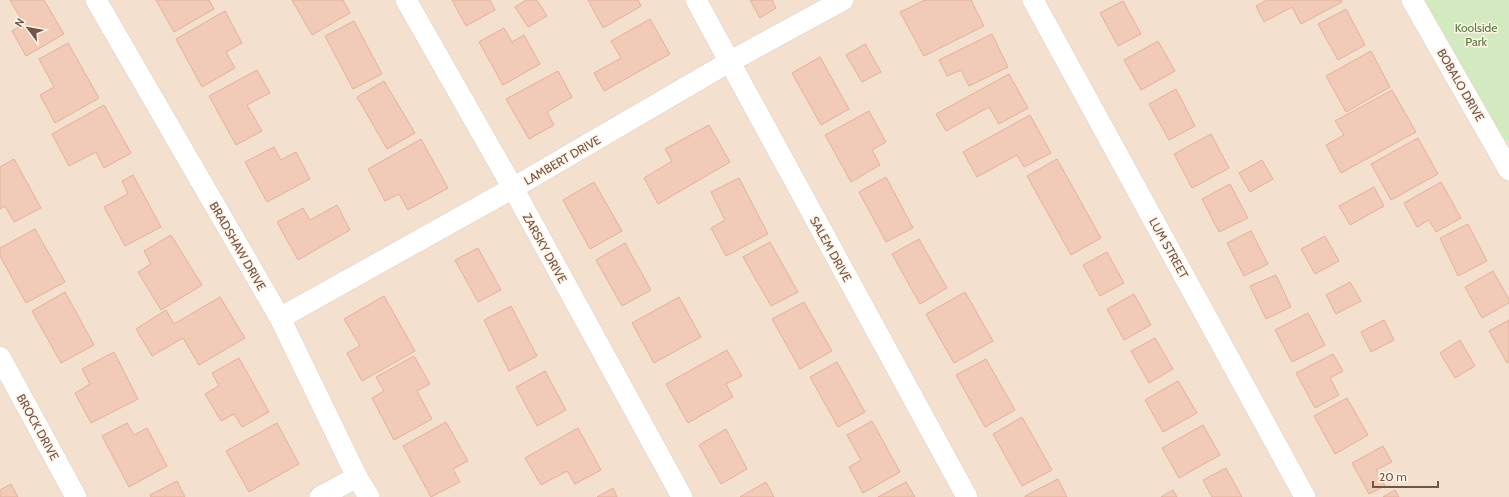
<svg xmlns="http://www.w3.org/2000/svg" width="1509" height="497" viewBox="0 0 1509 497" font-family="Cabin,sans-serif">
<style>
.residential{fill:#f3e0cf}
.green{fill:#d3e9bf}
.building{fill:#f1cbb8;stroke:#e4b099}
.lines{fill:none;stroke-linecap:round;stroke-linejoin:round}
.minor-casing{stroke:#e0cbbc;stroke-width:22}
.minor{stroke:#fff;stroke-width:21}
.labels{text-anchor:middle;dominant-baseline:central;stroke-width:3;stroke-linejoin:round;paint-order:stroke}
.park-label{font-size:12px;fill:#547840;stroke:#fff4e6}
.street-label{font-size:12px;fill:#725448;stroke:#fff4e6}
</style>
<rect width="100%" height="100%" fill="#fcefe0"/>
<path class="residential" d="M0 0H1419L1502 140 1509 141V497H0Z"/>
<path class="green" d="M1419 0H1509V141L1502 140Z"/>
<g class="building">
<path d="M10 0H44L64 34 26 56 12 31 24 24Z"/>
<path d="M156 0H209L214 9 174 32Z"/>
<path d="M292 0H343L350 13 312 35Z"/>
<path d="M452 0H490L495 10 466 26Z"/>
<path d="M526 0H537L547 16 528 27 515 7Z"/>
<path d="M588 0H638L641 6 603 28Z"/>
<path d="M750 0H772L776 8 760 18Z"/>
<path d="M925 0H971L984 26 924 56 900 12Z"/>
<path d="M1267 0H1341L1342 2 1301 24 1292 7 1264 22 1256 6Z"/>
<path d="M1123 1 1141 34 1118 46 1100 13Z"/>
<path d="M1346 9 1365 45 1338 60 1318 24Z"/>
<path d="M225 11 242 43 226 52 235 68 202 87 176 39Z"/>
<path d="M650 19 670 54 604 91 594 73 621 58 611 41Z"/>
<path d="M354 21 382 74 353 89 325 36Z"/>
<path d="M504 28 512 42 524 35 540 64 503 85 479 42Z"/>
<path d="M992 34 1008 67 969 86 961 70 947 76 939 60Z"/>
<path d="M1158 41 1175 71 1141 90 1124 60Z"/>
<path d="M68 43 99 98 55 123 40 95 54 87 39 59Z"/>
<path d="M865 44 881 72 862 82 846 55Z"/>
<path d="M1371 51 1390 87 1346 112 1326 76Z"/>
<path d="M820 57 849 109 821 125 792 73Z"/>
<path d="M257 70 270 93 247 105 262 131 236 145 209 96Z"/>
<path d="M558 71 572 97 547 112 554 125 529 139 506 99Z"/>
<path d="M1009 74 1028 108 999 124 989 107 946 131 936 114Z"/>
<path d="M384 81 415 133 387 149 357 97Z"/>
<path d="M1176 89 1195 126 1169 140 1149 104Z"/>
<path d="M1392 90 1416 132 1341 173 1326 145 1344 135 1335 121Z"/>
<path d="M104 105 131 153 104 168 96 152 69 166 52 134Z"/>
<path d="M869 111 886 142 872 150 880 165 851 182 825 135Z"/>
<path d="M1030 115 1051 153 1024 167 1017 155 977 177 963 152Z"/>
<path d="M709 125 730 162 658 204 644 178 672 161 665 149Z"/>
<path d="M1211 134 1229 168 1192 188 1174 154Z"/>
<path d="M1418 138 1438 174 1391 200 1371 164Z"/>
<path d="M421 139 448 188 408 210 399 194 385 201 368 169Z"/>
<path d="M274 147 281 160 296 152 310 179 267 202 245 162Z"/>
<path d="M14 159 41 208 14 222 5 206 0 209V167Z"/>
<path d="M1057 159 1101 238 1071 255 1027 176Z"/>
<path d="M1262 160 1273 179 1250 192 1239 173Z"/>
<path d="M133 175 161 227 125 246 104 207 128 194 122 181Z"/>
<path d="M886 177 913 228 886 242 859 192Z"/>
<path d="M739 178 768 234 726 256 711 228 725 220 711 192Z"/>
<path d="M594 182 622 231 590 249 563 200Z"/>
<path d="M1441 182 1461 218 1436 232 1429 220 1417 227 1404 203Z"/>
<path d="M1230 184 1248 218 1219 232 1202 199Z"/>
<path d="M1374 187 1384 206 1350 225 1339 206Z"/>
<path d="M337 205 350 230 298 260 277 222 303 208 310 220Z"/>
<path d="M1468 224 1487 261 1458 276 1440 238Z"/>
<path d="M35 229 65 282 26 303 0 256V248Z"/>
<path d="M1251 231 1268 264 1244 276 1227 243Z"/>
<path d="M171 235 202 285 161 310 138 272 151 264 144 251Z"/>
<path d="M1325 236 1339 261 1315 274 1301 249Z"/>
<path d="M919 239 947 288 920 304 892 254Z"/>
<path d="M770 242 798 292 771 306 743 257Z"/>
<path d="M625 243 651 290 622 306 596 260Z"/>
<path d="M478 248 501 290 478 302 455 260Z"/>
<path d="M1107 252 1124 283 1100 296 1083 265Z"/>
<path d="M1493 271 1509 299V303L1482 318 1465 287Z"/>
<path d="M1276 275 1291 307 1266 319 1250 286Z"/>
<path d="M1350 282 1361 301 1336 314 1326 295Z"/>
<path d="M65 292 94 345 61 363 32 311Z"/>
<path d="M965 292 993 341 954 363 926 314Z"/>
<path d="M1134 294 1151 325 1124 340 1107 309Z"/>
<path d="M384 296 415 351 362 381 347 353 360 346 344 319Z"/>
<path d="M220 297 245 338 199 365 183 338 152 356 136 329 166 310 174 324Z"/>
<path d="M679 297 701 337 654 363 632 323Z"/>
<path d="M804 302 832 351 800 369 772 319Z"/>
<path d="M511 306 537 356 509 371 484 320Z"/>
<path d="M1308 313 1325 345 1292 362 1275 330Z"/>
<path d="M1384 320 1394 340 1371 352 1361 332Z"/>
<path d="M1509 320V362L1507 363 1489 331Z"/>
<path d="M1155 338 1173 369 1149 383 1131 351Z"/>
<path d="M1460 340 1475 366 1455 378 1440 353Z"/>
<path d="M727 350 742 376 726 384 733 397 688 423 666 384Z"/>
<path d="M114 352 138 399 91 423 75 393 90 384 82 369Z"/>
<path d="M1333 354 1343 371 1330 378 1339 395 1315 408 1296 373Z"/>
<path d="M414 356 430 384 417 391 432 419 394 440 372 398 384 391 376 377Z"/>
<path d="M239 358 269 412 242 427 234 414 221 421 205 394 219 386 212 373Z"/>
<path d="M986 359 1015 410 985 427 956 375Z"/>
<path d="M837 362 865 412 838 427 810 377Z"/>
<path d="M545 371 566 410 537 426 516 387Z"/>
<path d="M1178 381 1197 413 1163 432 1145 400Z"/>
<path d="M1347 398 1368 435 1335 454 1314 416Z"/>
<path d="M1022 417 1052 470 1022 486 993 434Z"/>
<path d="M872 421 900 472 863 493 849 467 861 460 847 435Z"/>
<path d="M446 422 468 461 453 469 460 482 431 497 403 446Z"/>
<path d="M127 423 134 435 147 428 167 466 129 487 102 436Z"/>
<path d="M277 423 299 464 249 492 226 451Z"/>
<path d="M1203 425 1220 455 1179 478 1162 448Z"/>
<path d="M578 428 601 470 575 484 567 471 541 485 525 458Z"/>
<path d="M726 429 747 469 721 484 699 445Z"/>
<path d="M1383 446 1392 462 1376 470 1385 486 1369 494 1352 463Z"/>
<path d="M1226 468 1242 497H1212L1203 480Z"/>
<path d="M1058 479 1067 497H1025V496Z"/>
<path d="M177 481 185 497H151L150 495Z"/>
<path d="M766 482 774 497H740Z"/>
<path d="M906 482 915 497H878Z"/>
<path d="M11 484 18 497H0V490Z"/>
<path d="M613 488 617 497H597Z"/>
<path d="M1173 490 1177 497H1161Z"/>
<path d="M1395 490 1399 497H1383Z"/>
</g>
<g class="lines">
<defs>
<g id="minor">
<path d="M96 0 280 318 357 477 369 497"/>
<path d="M406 0 513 188 682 497"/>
<path d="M696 0 967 497"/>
<path d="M1033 0 1305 497"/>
<path d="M1412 0 1509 170"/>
<path d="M280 318 513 188 729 62 843 0"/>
<path d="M0 357 76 497"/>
<path d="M320 497 357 477"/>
</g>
</defs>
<use href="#minor" class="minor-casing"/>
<use href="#minor" class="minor"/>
</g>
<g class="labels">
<g class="park-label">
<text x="1476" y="27">Koolside<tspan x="1476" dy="14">Park</tspan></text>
</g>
<g class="street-label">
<text transform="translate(1461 85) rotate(60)">BOBALO DRIVE</text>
<text transform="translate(562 160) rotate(-30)">LAMBERT DRIVE</text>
<text transform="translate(238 246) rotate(60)">BRADSHAW DRIVE</text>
<text transform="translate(545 248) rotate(61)">ZARSKY DRIVE</text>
<text transform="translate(1169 248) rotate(61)">LUM STREET</text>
<text transform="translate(831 249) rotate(61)">SALEM DRIVE</text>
<text transform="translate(38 427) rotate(61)">BROCK DRIVE</text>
</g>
</g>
<g transform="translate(28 28) rotate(302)" stroke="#fff4e6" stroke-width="3" paint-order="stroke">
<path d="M0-3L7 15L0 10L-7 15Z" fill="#725448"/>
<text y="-6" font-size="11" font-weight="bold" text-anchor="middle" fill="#725448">N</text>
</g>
<path d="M1373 481v6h65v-6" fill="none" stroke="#725448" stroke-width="2"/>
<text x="1379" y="481" font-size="12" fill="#725448" stroke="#fff4e6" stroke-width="3" paint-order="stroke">20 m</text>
</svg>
